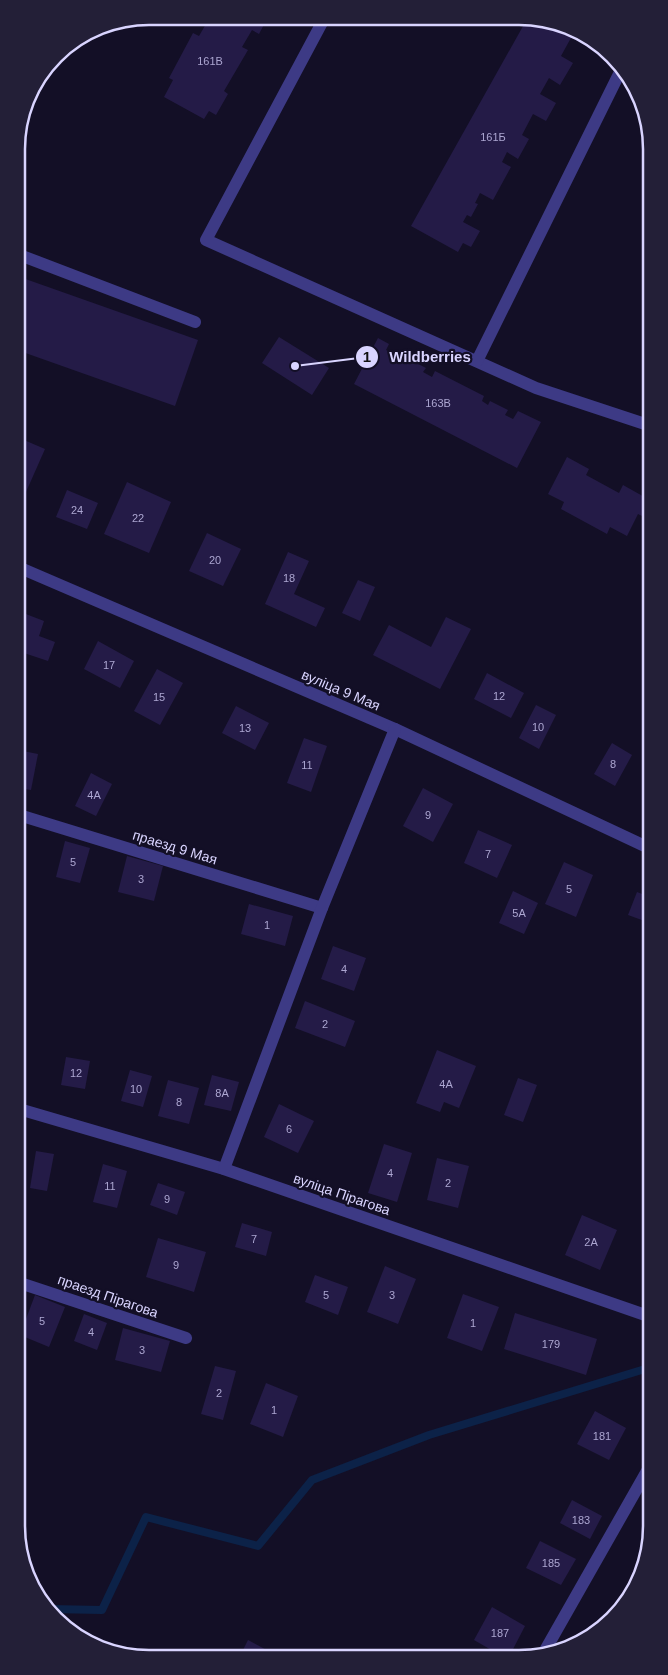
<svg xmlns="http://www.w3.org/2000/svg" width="668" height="1675" viewBox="0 0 668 1675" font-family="Helvetica,sans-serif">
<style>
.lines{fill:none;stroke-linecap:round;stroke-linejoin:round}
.stream{stroke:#0c2248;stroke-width:8}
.building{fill:#241b47}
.service{stroke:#3d3a85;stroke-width:12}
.minor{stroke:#3d3a85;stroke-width:12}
.labels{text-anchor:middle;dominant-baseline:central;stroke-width:4.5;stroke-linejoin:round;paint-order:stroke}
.number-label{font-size:11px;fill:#aca6d1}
.street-label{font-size:14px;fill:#d9d4ff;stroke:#130f26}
.rim{fill:none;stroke:#d9d4ff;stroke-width:2.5}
.leader{fill:none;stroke:#d9d4ff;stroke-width:2}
.callout-dot{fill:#d9d4ff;stroke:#130f26;stroke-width:2}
.mark-label{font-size:15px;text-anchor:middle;font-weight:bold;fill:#111}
.callout-label{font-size:15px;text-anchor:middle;font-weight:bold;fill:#d9d4ff;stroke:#130f26;stroke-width:4.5;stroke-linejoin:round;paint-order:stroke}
</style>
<rect width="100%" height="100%" fill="#130f26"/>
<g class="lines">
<g class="stream">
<path d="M21 1547 27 1572"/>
<path d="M49 1609 102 1610 146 1517 258 1546 312 1480 429 1435 645 1369 651 1368"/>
</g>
</g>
<g class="building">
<path d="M210 17H268L259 34 252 30 242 47 248 50 224 91 228 94 216 115 209 111 204 119 164 97 173 80 169 78 193 33 199 36Z"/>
<path d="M527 19H545L583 39 581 41 572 36 561 56 573 63 560 85 549 78 540 94 556 103 546 121 533 114 522 135 529 139 518 159 507 152 502 162 511 167 493 200 480 193 475 203 478 204 471 217 467 215 463 222 480 231 471 247 463 243 458 252 411 226Z"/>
<path d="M17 276 198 340 175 406 17 350Z"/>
<path d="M279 337 329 368 312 395 262 363Z"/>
<path d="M378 338 389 344 386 350 401 357V355L426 368 423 372 432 377 435 371 484 396 482 401 488 405 490 401 508 410 505 415 513 419 518 411 541 422 517 468 354 384Z"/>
<path d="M17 437 45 449 26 492 18 489Z"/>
<path d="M567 457 589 469 586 475 619 493 623 485 648 499V519L638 514 627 536 610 527 607 534 561 509 564 502 548 494Z"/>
<path d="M127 482 171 502 149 553 104 534Z"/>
<path d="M67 490 98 503 87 529 56 517Z"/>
<path d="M207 533 241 549 223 586 189 571Z"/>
<path d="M288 552 309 561 294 594 325 608 316 627 265 604Z"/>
<path d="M358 580 375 587 360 621 342 613Z"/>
<path d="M18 611 44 621 39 636 55 642 48 661 18 651Z"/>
<path d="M446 617 471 629 440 689 373 655 389 625 431 647Z"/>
<path d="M98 641 134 661 120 688 84 669Z"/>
<path d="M157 669 183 683 160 725 134 711Z"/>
<path d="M487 673 524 693 511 718 474 699Z"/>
<path d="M536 705 556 715 539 749 519 738Z"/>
<path d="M236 706 269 723 255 750 222 733Z"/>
<path d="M304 738 327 746 311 792 287 783Z"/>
<path d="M612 743 632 755 615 786 594 774Z"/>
<path d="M18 750 38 754 31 790 18 788Z"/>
<path d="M91 773 112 784 96 816 75 806Z"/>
<path d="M423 788 453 804 433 842 403 826Z"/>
<path d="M478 830 512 845 497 878 464 863Z"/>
<path d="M65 841 90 848 80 883 56 877Z"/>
<path d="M127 856 163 866 154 901 118 892Z"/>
<path d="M564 862 593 875 576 917 545 904Z"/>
<path d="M513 891 538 903 524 934 499 923Z"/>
<path d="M637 892 650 897V923L628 915Z"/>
<path d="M249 904 293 916 285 946 241 934Z"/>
<path d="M333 946 366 958 354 991 321 979Z"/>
<path d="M305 1001 355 1021 345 1047 295 1028Z"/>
<path d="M437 1050 476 1066 459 1108 444 1102 440 1112 416 1103Z"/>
<path d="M66 1057 90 1061 85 1089 61 1085Z"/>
<path d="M130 1070 152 1076 143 1107 121 1101Z"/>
<path d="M212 1075 239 1082 231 1111 204 1105Z"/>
<path d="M518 1078 537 1085 523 1122 504 1115Z"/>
<path d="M168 1080 199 1088 189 1124 158 1116Z"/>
<path d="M279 1104 314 1121 298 1153 264 1137Z"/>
<path d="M384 1144 412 1153 397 1202 368 1193Z"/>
<path d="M36 1151 54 1154 47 1191 30 1188Z"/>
<path d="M437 1158 469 1166 458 1208 427 1200Z"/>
<path d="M103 1164 127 1171 117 1208 93 1202Z"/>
<path d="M158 1183 185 1192 177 1215 150 1205Z"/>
<path d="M582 1215 617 1230 600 1270 565 1255Z"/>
<path d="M242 1223 272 1232 266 1256 235 1247Z"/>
<path d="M158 1238 206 1252 194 1292 146 1277Z"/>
<path d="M385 1266 416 1279 398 1324 367 1312Z"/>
<path d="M315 1275 348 1287 338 1315 305 1302Z"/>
<path d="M463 1294 499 1307 482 1351 447 1338Z"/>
<path d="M35 1295 65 1307 49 1347 20 1335Z"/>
<path d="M515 1313 597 1339 586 1375 504 1349Z"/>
<path d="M84 1314 107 1323 97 1350 74 1341Z"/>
<path d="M123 1328 170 1341 161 1372 115 1360Z"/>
<path d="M215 1366 236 1371 223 1420 201 1414Z"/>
<path d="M266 1383 298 1396 283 1437 250 1424Z"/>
<path d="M595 1411 626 1428 609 1460 577 1444Z"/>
<path d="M572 1500 602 1516 590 1539 560 1523Z"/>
<path d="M540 1541 576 1559 561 1585 526 1568Z"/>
<path d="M492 1607 525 1626 510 1655H500L474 1640Z"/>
<path d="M248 1640 278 1656H240Z"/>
</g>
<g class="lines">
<g class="service">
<path d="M325 17 206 240 536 388 648 425"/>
<path d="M17 254 195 322"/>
<path d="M477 361 621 70"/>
<path d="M543 1654 651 1464"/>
</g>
<g class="minor">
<path d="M18 567 395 729 649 848"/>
<path d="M19 815 322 908"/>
<path d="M19 1109 224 1169 651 1317"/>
<path d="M224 1169 322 908 395 729"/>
<path d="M20 1283 186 1338"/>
</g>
</g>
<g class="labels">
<g class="number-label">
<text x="210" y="61">161В</text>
<text x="493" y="137">161Б</text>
<text x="438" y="403">163В</text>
<text x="77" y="510">24</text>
<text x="138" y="518">22</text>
<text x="215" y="560">20</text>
<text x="289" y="578">18</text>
<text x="109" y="665">17</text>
<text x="499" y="696">12</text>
<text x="159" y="697">15</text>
<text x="538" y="727">10</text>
<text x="245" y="728">13</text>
<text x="613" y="764">8</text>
<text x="307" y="765">11</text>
<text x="94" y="795">4А</text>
<text x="428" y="815">9</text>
<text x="488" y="854">7</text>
<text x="73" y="862">5</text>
<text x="141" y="879">3</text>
<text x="569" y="889">5</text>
<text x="519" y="913">5А</text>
<text x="267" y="925">1</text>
<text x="344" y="969">4</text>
<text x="325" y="1024">2</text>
<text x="76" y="1073">12</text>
<text x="446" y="1084">4А</text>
<text x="136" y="1089">10</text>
<text x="222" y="1093">8А</text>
<text x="179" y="1102">8</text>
<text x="289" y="1129">6</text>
<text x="390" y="1173">4</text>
<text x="448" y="1183">2</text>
<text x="110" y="1186">11</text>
<text x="167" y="1199">9</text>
<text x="254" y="1239">7</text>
<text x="591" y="1242">2А</text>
<text x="176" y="1265">9</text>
<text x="326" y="1295">5</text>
<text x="392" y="1295">3</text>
<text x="42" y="1321">5</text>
<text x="473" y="1323">1</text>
<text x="91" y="1332">4</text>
<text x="551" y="1344">179</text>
<text x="142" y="1350">3</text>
<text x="219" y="1393">2</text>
<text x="274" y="1410">1</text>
<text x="602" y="1436">181</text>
<text x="581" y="1520">183</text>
<text x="551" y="1563">185</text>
<text x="500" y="1633">187</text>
</g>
<g class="street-label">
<text transform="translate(341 690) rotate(23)">вуліца 9 Мая</text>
<text transform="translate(175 847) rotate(17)">праезд 9 Мая</text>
<text transform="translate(342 1194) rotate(19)">вуліца Пірагова</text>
<text transform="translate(108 1296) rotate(19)">праезд Пірагова</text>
</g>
</g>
<path d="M0 0H668V1675H0ZM149 25H519A124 124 0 0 1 643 149V1526A124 124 0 0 1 519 1650H149A124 124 0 0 1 25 1526V149A124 124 0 0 1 149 25Z" fill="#231f37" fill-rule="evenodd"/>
<path class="rim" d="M149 25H519A124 124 0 0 1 643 149V1526A124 124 0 0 1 519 1650H149A124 124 0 0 1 25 1526V149A124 124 0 0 1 149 25Z"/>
<path class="leader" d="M295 366L367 357"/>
<g class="callout-dot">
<circle cx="295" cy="366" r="5"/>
<circle cx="367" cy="357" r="12"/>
</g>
<g class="mark-label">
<text x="367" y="362">1</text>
</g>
<g class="callout-label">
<text x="430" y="362">Wildberries</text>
</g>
</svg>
